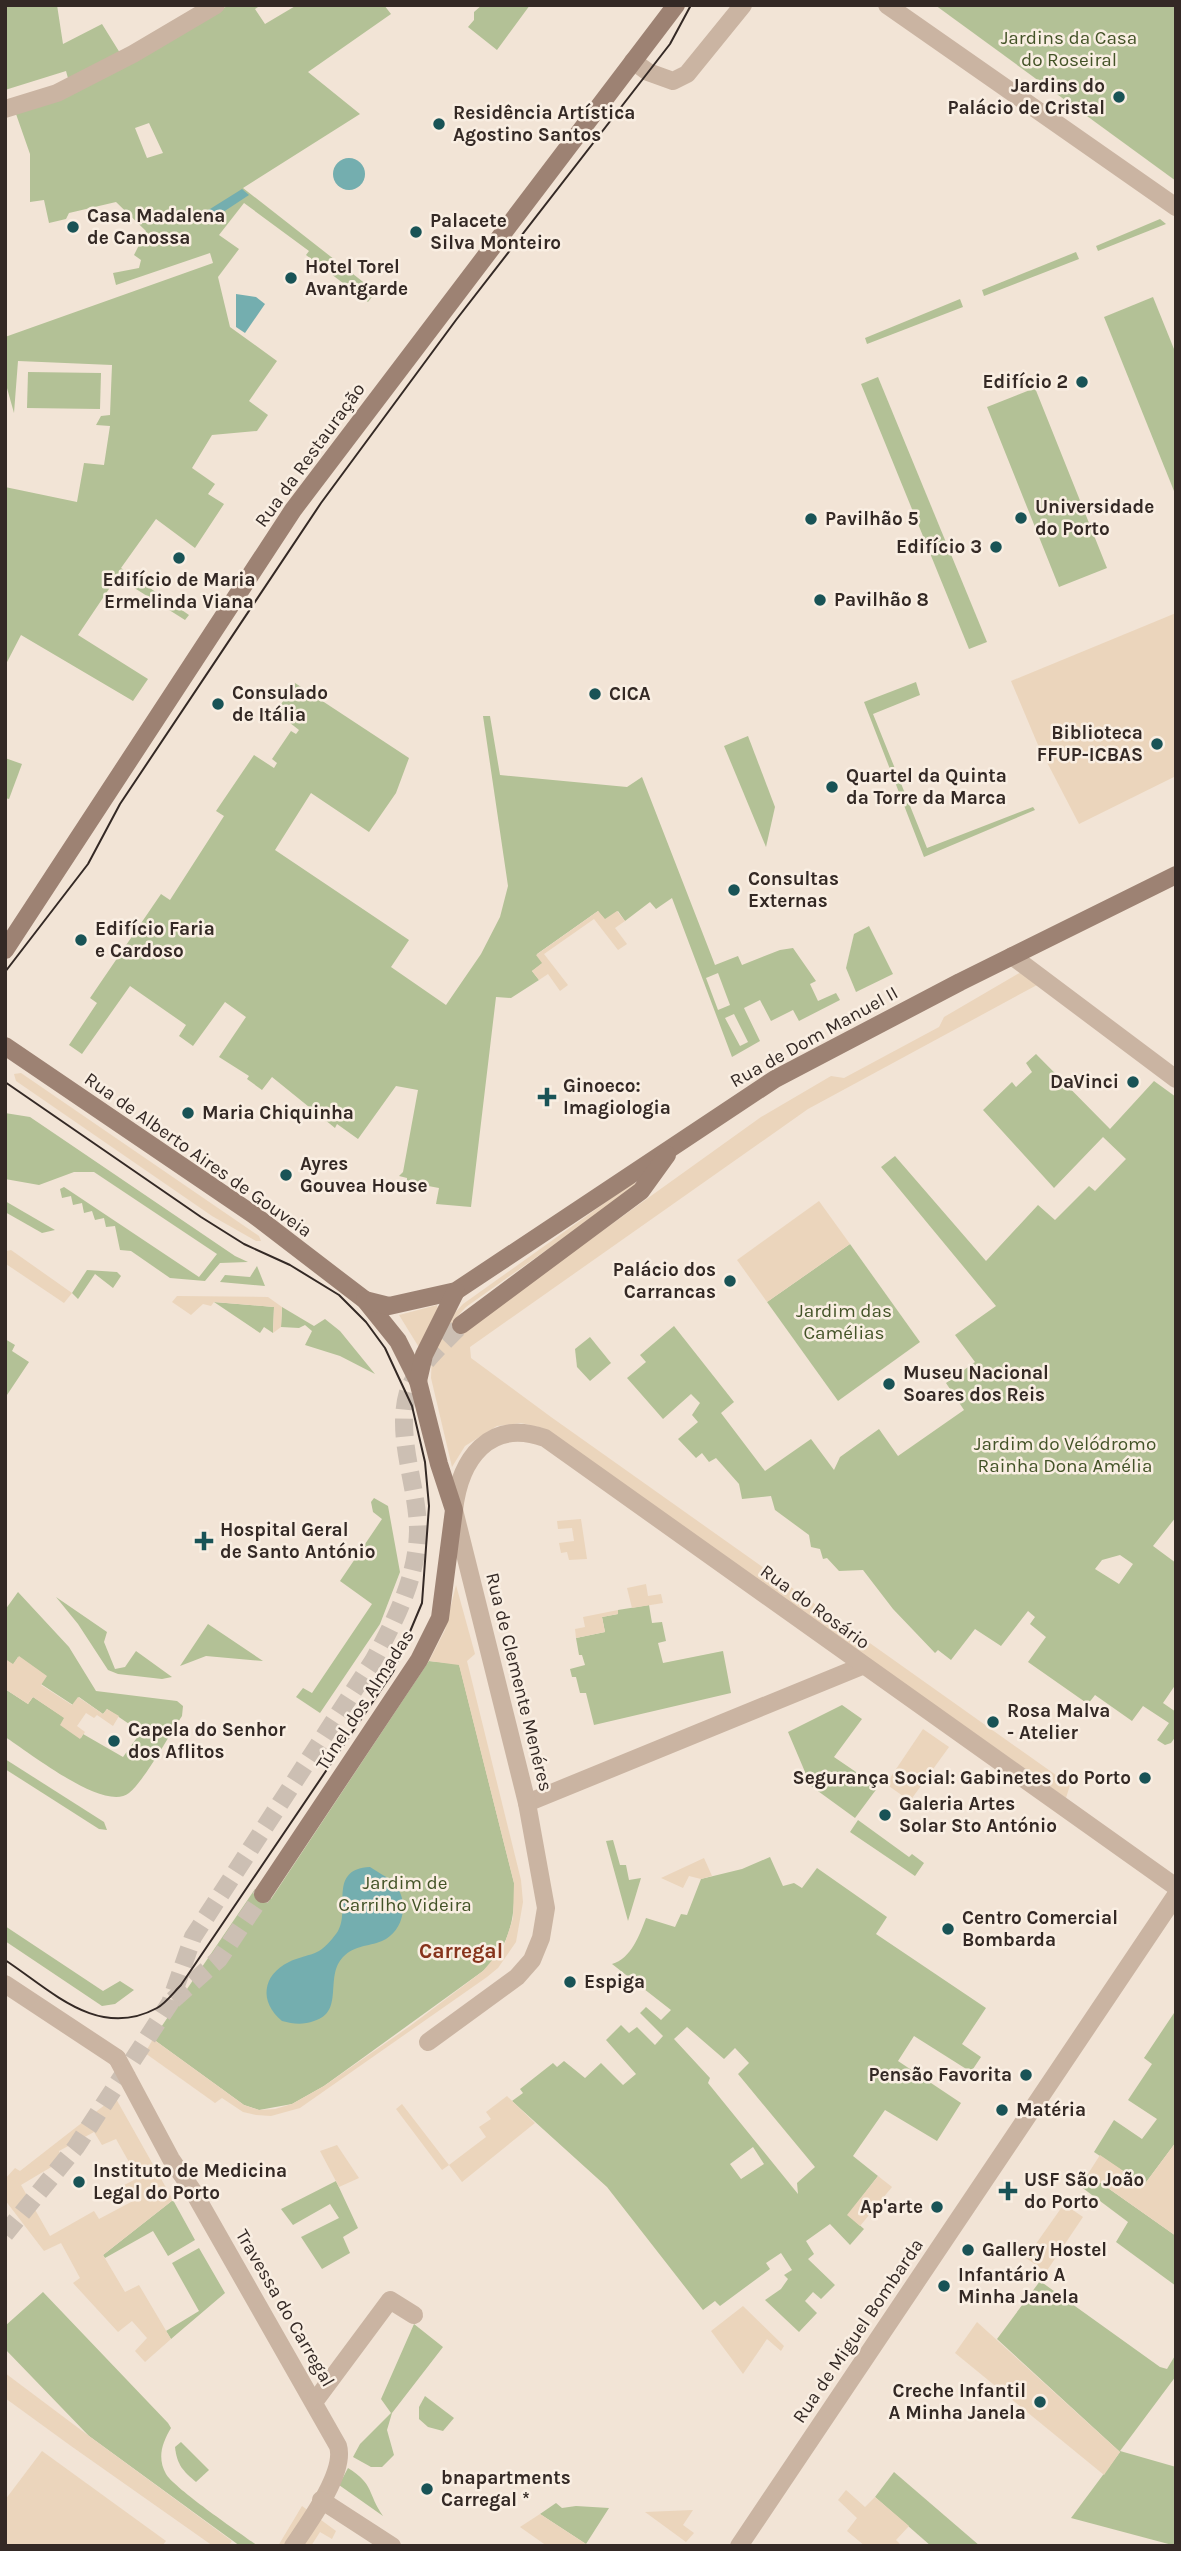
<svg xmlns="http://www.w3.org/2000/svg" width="1181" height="2551" viewBox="0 0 1181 2551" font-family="Karla,sans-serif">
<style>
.green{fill:#b3c196;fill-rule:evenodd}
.plaza{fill:#ebd5bc;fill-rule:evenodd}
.water{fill:#74aeaf}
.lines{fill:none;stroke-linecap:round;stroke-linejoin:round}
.secondary-tunnel{stroke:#ccbfb3;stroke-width:18;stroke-dasharray:18 9;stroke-linecap:butt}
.minor{stroke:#cab4a2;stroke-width:18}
.tertiary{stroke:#cab4a2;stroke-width:18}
.secondary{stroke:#9d8273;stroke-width:18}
.tram{stroke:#342925;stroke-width:2}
.poi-dot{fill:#195356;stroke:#f9eee2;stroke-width:2.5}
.labels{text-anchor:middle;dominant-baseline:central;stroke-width:5;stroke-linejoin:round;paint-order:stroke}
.park-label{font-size:19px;fill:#435327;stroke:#f9eee2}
.poi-label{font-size:19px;font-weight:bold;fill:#342925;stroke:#f9eee2;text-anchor:start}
.street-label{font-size:19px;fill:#342925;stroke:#f9eee2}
.neighbourhood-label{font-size:21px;font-weight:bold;fill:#86331b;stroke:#f9eee2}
</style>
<rect width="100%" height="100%" fill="#f2e4d6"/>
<g class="green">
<path d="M57 5 63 44 102 24 120 53 69 82 66 71 5 90V6Z"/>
<path d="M229 5H261L255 9 265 24 297 5H384L391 14 308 72 360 114 243 188 376 292 368 302 306 255 309 251 244 203 219 235 239 249 218 277 230 327 277 361 249 401 268 415 257 431 212 435 192 468 215 484 208 494 224 504 195 548 156 519 121 568 189 615 185 620 117 577 78 635 148 679 133 701 21 635 5 666V487L77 502 84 463 104 465 110 426 96 425 101 416 110 415 112 365 18 361 14 413 5 381V337L213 263 210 253 116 285 113 273 139 268 141 260 134 255 146 231 116 202 69 213 66 219 49 223 44 200 30 202V154L16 114 129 64ZM149 123 163 153 147 158 135 128Z"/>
<path d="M482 5H530L497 50 468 27 474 20V12Z"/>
<path d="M935 5H1176V181Z"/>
<path d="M1160 219 1166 224 1098 251 1096 246Z"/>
<path d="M1076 252 1079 259 984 296 982 290Z"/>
<path d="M1153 297 1176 354V496L1104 317Z"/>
<path d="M960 299 963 307 867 344 865 338Z"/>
<path d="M28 372 101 373 100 409 27 408Z"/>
<path d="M878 377 987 642 969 649 861 384Z"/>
<path d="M1035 388 1107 568 1059 587 987 407Z"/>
<path d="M916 682 920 695 873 714 927 848 1033 807 1035 810 924 857 864 702Z"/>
<path d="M295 683 409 758 396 793 369 832 311 793 275 850 409 940 391 967 446 1005 481 954 500 917 508 886 483 716H490L500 775 627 787 642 777 715 965 738 956 742 965 780 950 793 948 816 981 810 984 818 1001 836 993 840 1000 799 1021 793 1010 771 1021 760 1000 744 1008 760 1041 732 1057 672 898 656 909 650 902 625 921 618 911 605 920 598 911 537 954 543 963 532 971 539 980 511 998 496 997 471 1207 436 1204 439 1188 407 1182V1178L399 1176 403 1172 418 1090 396 1086 358 1139 337 1124 335 1128 272 1077 262 1090 247 1079 249 1076 219 1057 246 1017 225 1002 193 1046 179 1036 186 1025 130 986 82 1054 69 1045 97 1003 90 998 161 894 170 900 224 816 216 811 254 755 274 768 277 763 272 759 291 731 296 734 299 730 276 712ZM718 973 730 1005 718 1010 706 978ZM734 1014 748 1042 740 1046 725 1018Z"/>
<path d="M748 736 775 807 766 847 724 746Z"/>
<path d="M5 758 22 764 9 799 5 798Z"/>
<path d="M869 926 893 974 856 992 846 968 854 934Z"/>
<path d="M1036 1054 1110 1129 1154 1081 1176 1097V1517L1153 1546 1176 1563V1684L1163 1703 1176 1712V1736L1171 1743 1165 1745 1157 1740 1169 1723 1143 1706 1132 1721 1095 1695 1088 1704 1028 1662 1046 1637 1030 1624 1035 1617 1028 1611 1001 1646 975 1629 951 1660 938 1650 935 1653 893 1609 863 1570 839 1571 827 1558 823 1559 820 1549 811 1547 809 1535 775 1510 771 1496 742 1499 739 1484 716 1458 709 1462 702 1453 696 1458 678 1439 698 1422 692 1415 700 1403 691 1394 663 1419 627 1378 646 1362 640 1355 674 1326 734 1402 721 1413 765 1471 811 1439 834 1470 840 1457 879 1429 898 1456 964 1410 946 1383 975 1362 955 1335 996 1306 881 1167 895 1156 986 1261 1038 1205 1055 1220 1089 1186 1095 1191 1126 1159 1103 1137 1054 1188 983 1110 1012 1082 1016 1087 1032 1072 1026 1063ZM1120 1555 1133 1564 1119 1584 1095 1569 1102 1560Z"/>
<path d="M5 1113 30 1117 235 1256 248 1262 220 1263 205 1281 170 1278 131 1251 120 1250 115 1226 106 1227 104 1218 95 1220 92 1211 84 1213 82 1203 73 1205 71 1196 62 1198 60 1189 64 1187 199 1277 217 1254 94 1172H74L39 1185 5 1179Z"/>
<path d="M5 1201 55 1230 42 1233 5 1212Z"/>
<path d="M850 1244 920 1342 838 1401 767 1302Z"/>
<path d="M257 1266 265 1286 220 1282 225 1275 250 1277Z"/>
<path d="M87 1270 117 1272 121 1276 113 1288 95 1274 78 1299 72 1293Z"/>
<path d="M214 1302 274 1307 273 1333 264 1327 260 1333Z"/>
<path d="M282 1307 314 1326 325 1319 340 1331 375 1374 340 1356 305 1345 312 1331 305 1325 299 1328 281 1327Z"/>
<path d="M590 1337 611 1363 590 1381 577 1367 575 1349Z"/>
<path d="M5 1339 15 1345 12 1351 29 1362 5 1398Z"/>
<path d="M374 1498 388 1506 400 1572 380 1624 320 1713 296 1697 303 1688 312 1693 372 1604 340 1581 382 1519 373 1512 371 1502Z"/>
<path d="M18 1592 69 1647 96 1691 177 1701 183 1706 182 1716C169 1735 145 1780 129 1793 104 1813 28 1751 5 1737V1689L28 1704 33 1697 65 1718 81 1738 83 1734 123 1757 141 1732 107 1709 103 1714 79 1697 73 1705 41 1684 18 1657 13 1665 5 1659V1610Z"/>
<path d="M56 1597 107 1632 104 1642 115 1669 125 1667 136 1651 172 1677 162 1679 118 1674 108 1670 78 1624Z"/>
<path d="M649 1605 652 1623 662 1622 666 1641 658 1643 663 1663 723 1651 731 1693 594 1725 586 1693H580L576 1677H572L570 1669 585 1665 582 1655H579L576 1638 605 1632 602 1617 618 1614V1610Z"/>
<path d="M208 1624 263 1661 206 1656 180 1666Z"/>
<path d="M429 1661 459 1664 514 1883C516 1916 509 1949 483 1971L324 2086 292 2104 259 2110 244 2105 153 2039 255 1889 271 1899Z"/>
<path d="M842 1705 862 1719 834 1757 878 1787 855 1818 811 1786 788 1732Z"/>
<path d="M5 1759 104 1822 107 1830 99 1829 5 1769Z"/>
<path d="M858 1820 909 1857 912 1854 924 1863 915 1876 850 1832Z"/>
<path d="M613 1840 620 1865H626L629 1880 641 1878 628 1921 606 1841Z"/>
<path d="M770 1857 783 1886 794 1883 802 1888 817 1868 887 1917 876 1934 986 2008 962 2044 981 2057 971 2072 914 2036 898 2061 961 2103 937 2141 885 2110 853 2156 878 2176 848 2215 864 2229 850 2245 830 2224 806 2241 814 2254 808 2259 835 2285 821 2299 813 2292 805 2301 817 2313 799 2332 765 2300 781 2289 788 2279 784 2275 792 2270 781 2253 766 2263 770 2269 720 2306 715 2301 703 2310 607 2187 512 2101 523 2093 520 2089 553 2063 557 2067 564 2061 585 2078 601 2063 623 2085 636 2074 606 2040 621 2025 629 2033 637 2027 655 2045 663 2036 640 2013 646 2007 661 2020 671 2010 612 1964C631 1959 640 1934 646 1918L675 1927 681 1914 687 1915 701 1879 742 1869ZM687 2027 724 2059 735 2048 749 2063 738 2074 815 2167 797 2183 798 2194 708 2083 710 2078 674 2039ZM753 2147 764 2164 741 2179 730 2164Z"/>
<path d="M5 1926 103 1991 120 1981 134 1990 115 2004 102 2006 5 1941Z"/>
<path d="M1176 2010V2142L1144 2185 1094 2152 1114 2120 1142 2139 1157 2119 1128 2100 1152 2064 1144 2058Z"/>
<path d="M1088 2174 1176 2236V2286L1116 2242 1128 2222 1080 2186Z"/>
<path d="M336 2181 358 2228 343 2237 350 2253 322 2269 301 2237 339 2218 330 2204 293 2225 281 2209Z"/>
<path d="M173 2200 195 2240 168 2256 153 2231 105 2258 103 2255Z"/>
<path d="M199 2248 225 2293 171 2339 166 2331 199 2311 172 2263Z"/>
<path d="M1040 2281 1160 2367 1167 2369 1176 2354V2376L1120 2451 1176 2467V2546L1071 2518 1120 2452 997 2339Z"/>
<path d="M43 2292 168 2423 171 2428C162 2443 157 2458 166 2474 174 2488 240 2533 258 2546H240L89 2436 5 2349V2326Z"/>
<path d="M414 2324 443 2347 392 2413 387 2430 394 2455 382 2467H371L353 2457 360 2444 391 2413 381 2399Z"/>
<path d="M425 2396 454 2418 443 2431 428 2427 419 2419V2407Z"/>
<path d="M181 2442 209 2470 196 2482C183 2471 177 2465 175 2447Z"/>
<path d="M348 2468C375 2485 367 2493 383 2516L339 2485Z"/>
<path d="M894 2472 980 2546H931L875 2497Z"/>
<path d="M556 2503 562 2508 576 2506 609 2508 586 2544 540 2514Z"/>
</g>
<g class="plaza">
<path d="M1176 613V776L1079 824 1038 745 1011 681Z"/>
<path d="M598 911 605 919 617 911 625 921 615 928 627 944 618 950 594 919 544 954 568 985 560 991 548 974 539 980 532 971 542 963 536 955Z"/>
<path d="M1021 972 1037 985 808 1109 470 1347 471 1358 551 1417 1070 1785 1066 1798 543 1428 521 1423 497 1426 465 1446 452 1467 431 1378 432 1353 451 1317 463 1304 634 1182 637 1186 466 1307 454 1320 503 1302 761 1117 831 1076 844 1078 939 1027 944 1017Z"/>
<path d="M21 1073 259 1236 261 1241H256L212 1216 16 1081 14 1074Z"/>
<path d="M819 1201 850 1244 767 1302 737 1260Z"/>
<path d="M11 1250 72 1293 64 1303 6 1264V1251Z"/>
<path d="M177 1296 268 1297 282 1307 281 1327 273 1333 274 1307 214 1302 211 1306 203 1304 191 1315 172 1302Z"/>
<path d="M437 1305 438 1309 420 1349 399 1315Z"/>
<path d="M581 1519 587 1559 569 1560 567 1552 561 1553 559 1543 574 1541 572 1528 558 1529 557 1521Z"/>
<path d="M646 1584 648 1596 661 1594 663 1603 632 1608 627 1588Z"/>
<path d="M456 1585 475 1654 467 1661 521 1880 523 1902 516 1942 498 1968 487 1977 300 2108 271 2116 256 2115 243 2112 222 2098 215 2103 145 2053 153 2039 244 2105 259 2110 275 2109 292 2104 324 2086 410 2026 483 1971 504 1946 513 1918 514 1883 459 1665 429 1661 445 1630Z"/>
<path d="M618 1610V1614L602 1617 605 1632 576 1638 575 1629 585 1627 583 1617Z"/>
<path d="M19 1656 47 1676 41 1685 72 1705 78 1697 103 1714 107 1709 119 1716 113 1726 97 1715 94 1718 86 1713 77 1726 85 1732 80 1739 60 1725 64 1718 33 1697 28 1704 5 1689V1659L13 1664Z"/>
<path d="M923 1729 949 1747 910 1801 886 1784Z"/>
<path d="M704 1858 712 1876 701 1879 689 1876 683 1888 661 1878Z"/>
<path d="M507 2096 535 2123 462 2182 449 2165 442 2170 396 2109 402 2104 449 2165 486 2137 479 2127 491 2119 486 2112Z"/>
<path d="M115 2097 173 2200 103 2255 125 2292 139 2285 171 2339 145 2362 135 2351 147 2338 132 2321 118 2332 73 2283 80 2278 61 2243 44 2251 5 2200V2179L15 2168 20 2171ZM94 2132 102 2145 116 2139 138 2178 124 2185 133 2201 99 2219 94 2211 50 2236 21 2185 63 2160 59 2151Z"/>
<path d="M1176 2142V2236L1088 2174 1100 2155 1144 2185Z"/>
<path d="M337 2145 359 2178 339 2187 320 2151Z"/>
<path d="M878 2176 892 2187 860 2226 847 2215Z"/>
<path d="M1064 2204 1083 2217 1046 2272 1026 2258Z"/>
<path d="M743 2306 784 2346 781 2351 767 2339 743 2374 711 2331Z"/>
<path d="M977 2322 1120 2452 1104 2475 955 2353Z"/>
<path d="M5 2373 89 2436 232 2541 228 2546H213L71 2446 5 2398Z"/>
<path d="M42 2451 166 2541 162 2546H5V2500Z"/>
<path d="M846 2490 865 2507 875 2497 909 2526 896 2540 902 2546H865L847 2531 857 2518 838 2500Z"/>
<path d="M302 2506 336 2531 332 2539 320 2532 311 2546H278Z"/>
<path d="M693 2510 683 2525 694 2533 686 2542 645 2512Z"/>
<path d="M540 2514 586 2544 589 2546H547L520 2527Z"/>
</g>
<g class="water">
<circle cx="349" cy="174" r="16"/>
<path d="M242 189 249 195 205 224 202 214Z"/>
<path d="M236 294 256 297 265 304 245 333 236 327Z"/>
<path d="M370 1867C377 1872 386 1876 393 1882 410 1899 405 1931 382 1941 367 1947 355 1945 343 1957 324 1977 345 2012 314 2021 303 2025 293 2024 282 2021 259 2002 262 1975 289 1962 298 1957 310 1956 319 1951 326 1947 334 1937 338 1931 351 1910 327 1869 370 1867Z"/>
</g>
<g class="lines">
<g class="secondary-tunnel">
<path d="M173 2000 219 1959 263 1894"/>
<path d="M5 2234 76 2147 170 2003 193 1937 373 1661C395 1621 417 1578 418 1531 418 1486 395 1437 408 1392 416 1367 443 1344 461 1325"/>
</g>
<g class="minor">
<path d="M887 5 1176 207"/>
<path d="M633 61 648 72 673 81 687 74 743 5"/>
<path d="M5 109 57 93 133 54 216 5"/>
<path d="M1012 956 1176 1079"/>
<path d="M527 1803 862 1666"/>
<path d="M428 2042 517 1977 532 1960 541 1938 546 1908 527 1803 454 1510"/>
<path d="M117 2058 171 2159 193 2191 338 2446C346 2472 308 2524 293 2546"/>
<path d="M315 2401 390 2300 414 2315"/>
<path d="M321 2500 392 2546"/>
<path d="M739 2546 1176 1895"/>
</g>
<g class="tertiary">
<path d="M454 1510C460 1459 489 1418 545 1438L1176 1887"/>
<path d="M5 1984 117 2058"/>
</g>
<g class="secondary">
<path d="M5 950 293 510 676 5"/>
<path d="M5 1046 254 1215 365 1300 398 1341 418 1381 439 1464 454 1510 440 1618 419 1660 263 1894"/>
<path d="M365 1300 389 1306 456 1291 775 1079 960 982 1176 875"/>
<path d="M461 1325 641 1191 667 1155"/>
<path d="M418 1381 424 1355 456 1291"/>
</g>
<g class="tram">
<path d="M5 972 88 864 120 804 321 503 456 320 670 44 691 5"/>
<path d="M5 1082 201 1217 244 1244 290 1265 339 1295 366 1322 385 1348 412 1406 425 1462 429 1506 422 1603 393 1672 181 1985C174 1992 166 2003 157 2008 98 2040 52 1991 5 1960"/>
</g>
</g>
<g class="poi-dot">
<circle cx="1119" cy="97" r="7"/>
<circle cx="439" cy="124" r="7"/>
<circle cx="73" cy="227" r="7"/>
<circle cx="416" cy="232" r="7"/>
<circle cx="291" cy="278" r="7"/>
<circle cx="1082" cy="382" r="7"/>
<circle cx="1021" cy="518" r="7"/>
<circle cx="811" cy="519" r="7"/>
<circle cx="996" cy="547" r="7"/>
<circle cx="179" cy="558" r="7"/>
<circle cx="820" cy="600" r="7"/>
<circle cx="595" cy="694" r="7"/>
<circle cx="218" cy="704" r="7"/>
<circle cx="1157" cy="744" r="7"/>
<circle cx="832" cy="787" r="7"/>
<circle cx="734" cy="890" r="7"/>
<circle cx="81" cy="940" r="7"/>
<circle cx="1133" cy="1082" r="7"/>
<path d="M543.5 1086.5h7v7h7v7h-7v7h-7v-7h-7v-7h7z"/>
<circle cx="188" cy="1113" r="7"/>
<circle cx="286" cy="1175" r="7"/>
<circle cx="730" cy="1281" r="7"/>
<circle cx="889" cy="1384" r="7"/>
<path d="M200.5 1530.5h7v7h7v7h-7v7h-7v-7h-7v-7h7z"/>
<circle cx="993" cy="1722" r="7"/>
<circle cx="114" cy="1741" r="7"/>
<circle cx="1145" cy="1778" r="7"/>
<circle cx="885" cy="1815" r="7"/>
<circle cx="948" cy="1929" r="7"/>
<circle cx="570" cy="1982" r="7"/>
<circle cx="1026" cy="2075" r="7"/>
<circle cx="1002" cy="2110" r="7"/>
<circle cx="79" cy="2182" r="7"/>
<path d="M1004.5 2180.5h7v7h7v7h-7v7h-7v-7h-7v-7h7z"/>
<circle cx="937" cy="2207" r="7"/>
<circle cx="968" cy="2250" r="7"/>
<circle cx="944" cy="2286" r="7"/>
<circle cx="1040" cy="2402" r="7"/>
<circle cx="427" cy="2489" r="7"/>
</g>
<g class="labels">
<g class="park-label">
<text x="1069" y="38">Jardins da Casa<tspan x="1069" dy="22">do Roseiral</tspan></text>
<text x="844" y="1311">Jardim das<tspan x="844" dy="22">Camélias</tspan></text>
<text x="1065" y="1444">Jardim do Velódromo<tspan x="1065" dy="22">Rainha Dona Amélia</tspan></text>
<text x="405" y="1883">Jardim de<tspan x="405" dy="22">Carrilho Videira</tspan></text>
</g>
<g class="poi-label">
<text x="1105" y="86" text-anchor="end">Jardins do<tspan x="1105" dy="22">Palácio de Cristal</tspan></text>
<text x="453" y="113">Residência Artística<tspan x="453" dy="22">Agostino Santos</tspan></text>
<text x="87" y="216">Casa Madalena<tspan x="87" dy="22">de Canossa</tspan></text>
<text x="430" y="221">Palacete<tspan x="430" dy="22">Silva Monteiro</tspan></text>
<text x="305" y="267">Hotel Torel<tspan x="305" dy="22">Avantgarde</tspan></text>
<text x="1068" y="382" text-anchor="end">Edifício 2</text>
<text x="1035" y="507">Universidade<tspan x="1035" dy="22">do Porto</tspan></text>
<text x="825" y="519">Pavilhão 5</text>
<text x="982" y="547" text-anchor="end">Edifício 3</text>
<text x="179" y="580" text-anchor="middle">Edifício de Maria<tspan x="179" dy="22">Ermelinda Viana</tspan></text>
<text x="834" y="600">Pavilhão 8</text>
<text x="232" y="693">Consulado<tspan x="232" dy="22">de Itália</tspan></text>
<text x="609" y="694">CICA</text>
<text x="1143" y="733" text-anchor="end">Biblioteca<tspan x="1143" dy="22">FFUP-ICBAS</tspan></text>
<text x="846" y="776">Quartel da Quinta<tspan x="846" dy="22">da Torre da Marca</tspan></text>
<text x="748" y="879">Consultas<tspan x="748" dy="22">Externas</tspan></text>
<text x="95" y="929">Edifício Faria<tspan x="95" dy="22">e Cardoso</tspan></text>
<text x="1119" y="1082" text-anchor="end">DaVinci</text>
<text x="563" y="1086">Ginoeco:<tspan x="563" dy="22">Imagiologia</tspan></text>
<text x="202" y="1113">Maria Chiquinha</text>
<text x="300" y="1164">Ayres<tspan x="300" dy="22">Gouvea House</tspan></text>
<text x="716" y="1270" text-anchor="end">Palácio dos<tspan x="716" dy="22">Carrancas</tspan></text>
<text x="903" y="1373">Museu Nacional<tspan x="903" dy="22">Soares dos Reis</tspan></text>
<text x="220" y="1530">Hospital Geral<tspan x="220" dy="22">de Santo António</tspan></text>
<text x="1007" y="1711">Rosa Malva<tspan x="1007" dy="22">- Atelier</tspan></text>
<text x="128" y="1730">Capela do Senhor<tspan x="128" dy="22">dos Aflitos</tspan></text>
<text x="1131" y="1778" text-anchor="end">Segurança Social: Gabinetes do Porto</text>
<text x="899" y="1804">Galeria Artes<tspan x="899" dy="22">Solar Sto António</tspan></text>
<text x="962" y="1918">Centro Comercial<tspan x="962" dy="22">Bombarda</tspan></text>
<text x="584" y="1982">Espiga</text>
<text x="1012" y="2075" text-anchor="end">Pensão Favorita</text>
<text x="1016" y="2110">Matéria</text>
<text x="93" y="2171">Instituto de Medicina<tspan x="93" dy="22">Legal do Porto</tspan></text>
<text x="1024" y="2180">USF São João<tspan x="1024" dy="22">do Porto</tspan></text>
<text x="923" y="2207" text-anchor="end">Ap'arte</text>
<text x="982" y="2250">Gallery Hostel</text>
<text x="958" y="2275">Infantário A<tspan x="958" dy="22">Minha Janela</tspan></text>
<text x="1026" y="2391" text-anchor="end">Creche Infantil<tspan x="1026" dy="22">A Minha Janela</tspan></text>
<text x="441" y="2478">bnapartments<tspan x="441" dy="22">Carregal *</tspan></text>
</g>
<g class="street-label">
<text transform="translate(310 455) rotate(-54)">Rua da Restauração</text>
<text transform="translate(814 1037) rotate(-29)">Rua de Dom Manuel II</text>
<text transform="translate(198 1155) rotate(35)">Rua de Alberto Aires de Gouveia</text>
<text transform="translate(815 1607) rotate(36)">Rua do Rosário</text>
<text transform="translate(519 1682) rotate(76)">Rua de Clemente Menéres</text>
<text transform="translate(365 1700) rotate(-57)">Túnel dos Almadas</text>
<text transform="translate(285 2308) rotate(60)">Travessa do Carregal</text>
<text transform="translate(858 2331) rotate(-56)">Rua de Miguel Bombarda</text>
</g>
<g class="neighbourhood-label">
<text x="461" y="1951">Carregal</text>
</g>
</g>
<rect width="1181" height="2551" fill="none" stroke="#342925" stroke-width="14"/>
</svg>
